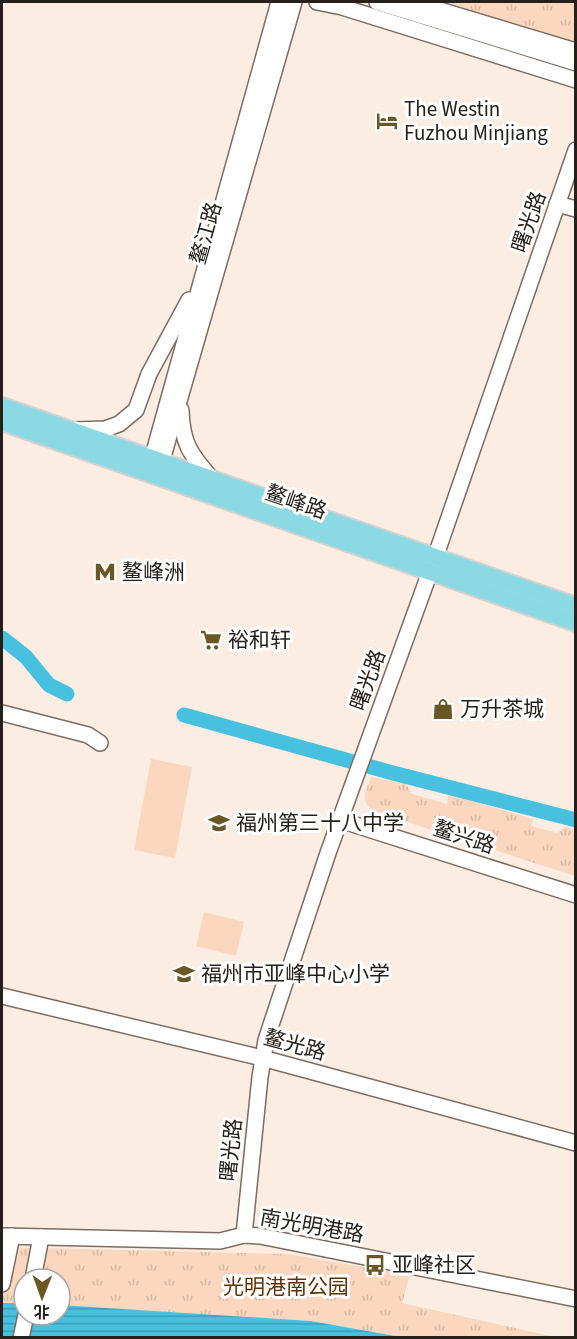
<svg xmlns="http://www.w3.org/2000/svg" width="577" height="1339" viewBox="0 0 577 1339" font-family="'Source Sans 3','Noto Sans SC',sans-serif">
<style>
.park{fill:url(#park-tufts)}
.pitch{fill:#fad7be}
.water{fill:url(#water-rules)}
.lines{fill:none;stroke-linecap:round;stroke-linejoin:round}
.river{stroke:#48c0df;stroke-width:15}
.secondary-casing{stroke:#7c6c61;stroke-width:18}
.primary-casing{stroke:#d4d2d1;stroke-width:20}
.secondary{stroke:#fff;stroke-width:15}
.primary{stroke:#8bdae3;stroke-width:16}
.labels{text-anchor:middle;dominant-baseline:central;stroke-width:6;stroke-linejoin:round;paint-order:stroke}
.poi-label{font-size:21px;fill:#26201b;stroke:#fff;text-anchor:start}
.street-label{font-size:21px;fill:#26201b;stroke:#fff}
.park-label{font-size:21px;fill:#603103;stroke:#fff}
</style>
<defs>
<pattern id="park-tufts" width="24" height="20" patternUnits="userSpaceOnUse" patternTransform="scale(1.5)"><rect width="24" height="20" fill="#fad7be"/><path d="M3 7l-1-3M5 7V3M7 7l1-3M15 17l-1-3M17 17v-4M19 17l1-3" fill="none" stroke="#d6b8a3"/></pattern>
<pattern id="water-rules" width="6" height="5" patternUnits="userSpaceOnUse" patternTransform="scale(1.5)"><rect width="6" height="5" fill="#48c0df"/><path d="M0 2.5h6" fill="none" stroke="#3c9cb4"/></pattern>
</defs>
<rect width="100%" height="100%" fill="#fcede3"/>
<g class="park">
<path d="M447 2H575V45Z"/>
<path d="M371 777 406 784 412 794 447 804 449 794 533 819 531 826 557 833 565 827 575 830V876L373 811C359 798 366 793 371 777Z"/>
<path d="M2 1247 287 1254 410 1275 402 1303 555 1337H401L311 1321 60 1305V1279H24V1303H2Z"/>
</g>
<g class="pitch">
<path d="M151 759 192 767 175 858 134 850Z"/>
<path d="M204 912 244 922 236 956 196 946Z"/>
</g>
<path class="water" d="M2 1303H24V1315H60V1305L311 1321 401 1337 2 1338Z"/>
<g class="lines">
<g class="river">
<path d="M2 638 26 657 49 685 67 694"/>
<path d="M184 715 393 773 576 820"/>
</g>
<defs>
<g id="secondary">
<path d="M317 2 342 7 576 80"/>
<path d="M377 2 576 63"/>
<path d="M413 2 576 51"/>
<path d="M557 204 576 209"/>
<path d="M181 410C182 443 190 454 211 478"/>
<path d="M75 430 105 429 119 424 136 410 149 374 189 300"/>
<path d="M149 470 279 2"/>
<path d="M158 474 294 2"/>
<path d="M2 713 88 735 100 743"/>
<path d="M340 820 576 895"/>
<path d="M2 996 262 1058 576 1143"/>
<path d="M244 1235 260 1077 266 1040 328 853 435 558 576 150"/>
<path d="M2 1236 220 1241 244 1235 260 1236 576 1299"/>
<path d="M33 1279 41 1237"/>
<path d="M2 1284 12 1236"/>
<path d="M21 1338 26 1315"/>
</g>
<g id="primary">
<path d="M2 406 576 606"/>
<path d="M2 422 576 623"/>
</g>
</defs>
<use href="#secondary" class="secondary-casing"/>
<use href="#primary" class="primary-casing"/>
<use href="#secondary" class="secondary"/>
<use href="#primary" class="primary"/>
</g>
<defs>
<symbol id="hotel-bare" viewBox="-9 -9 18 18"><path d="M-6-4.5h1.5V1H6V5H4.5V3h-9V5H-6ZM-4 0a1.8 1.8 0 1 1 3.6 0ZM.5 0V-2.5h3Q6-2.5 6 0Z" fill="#695725" stroke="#fff" stroke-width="2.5" paint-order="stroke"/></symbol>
<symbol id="metro-bare" viewBox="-9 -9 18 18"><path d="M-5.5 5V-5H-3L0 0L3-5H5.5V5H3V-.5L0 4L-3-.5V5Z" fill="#695725" stroke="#fff" stroke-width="2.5" paint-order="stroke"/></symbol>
<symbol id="supermarket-bare" viewBox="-9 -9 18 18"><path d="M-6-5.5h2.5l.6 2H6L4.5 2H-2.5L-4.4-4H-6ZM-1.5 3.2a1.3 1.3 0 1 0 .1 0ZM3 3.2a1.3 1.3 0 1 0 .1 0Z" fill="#695725" stroke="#fff" stroke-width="2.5" paint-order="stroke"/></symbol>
<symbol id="shop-bare" viewBox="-9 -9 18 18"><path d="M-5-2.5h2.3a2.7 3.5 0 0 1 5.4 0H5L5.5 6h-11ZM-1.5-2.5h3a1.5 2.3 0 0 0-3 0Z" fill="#695725" stroke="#fff" stroke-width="2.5" paint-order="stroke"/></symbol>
<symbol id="school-bare" viewBox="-9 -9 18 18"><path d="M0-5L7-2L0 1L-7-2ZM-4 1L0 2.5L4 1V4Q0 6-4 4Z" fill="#695725" stroke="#fff" stroke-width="2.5" paint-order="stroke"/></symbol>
<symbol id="bus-bare" viewBox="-9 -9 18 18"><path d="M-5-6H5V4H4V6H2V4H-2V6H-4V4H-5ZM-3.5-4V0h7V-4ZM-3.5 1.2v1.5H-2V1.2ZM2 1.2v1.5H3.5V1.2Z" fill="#695725" stroke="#fff" stroke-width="2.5" paint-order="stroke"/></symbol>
</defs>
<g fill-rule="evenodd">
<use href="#hotel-bare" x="372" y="106" width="30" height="30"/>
<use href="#metro-bare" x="90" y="557" width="30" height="30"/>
<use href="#supermarket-bare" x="196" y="625" width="30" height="30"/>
<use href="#shop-bare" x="428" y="694" width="30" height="30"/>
<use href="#school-bare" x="204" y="808" width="30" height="30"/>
<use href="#school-bare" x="169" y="959" width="30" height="30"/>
<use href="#bus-bare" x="360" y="1250" width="30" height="30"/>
</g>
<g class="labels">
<g class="poi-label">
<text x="404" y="109">The Westin<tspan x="404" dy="24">Fuzhou Minjiang</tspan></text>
<text x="122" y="572">鳌峰洲</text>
<text x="228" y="640">裕和轩</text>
<text x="460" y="709">万升茶城</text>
<text x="236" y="823">福州第三十八中学</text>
<text x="201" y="974">福州市亚峰中心小学</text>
<text x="392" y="1265">亚峰社区</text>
</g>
<g class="street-label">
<text transform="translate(529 222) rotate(-71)">曙光路</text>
<text transform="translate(206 233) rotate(-74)">鳌江路</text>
<text transform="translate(296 502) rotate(19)">鳌峰路</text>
<text transform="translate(368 680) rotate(-70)">曙光路</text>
<text transform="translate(464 837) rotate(18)">鳌兴路</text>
<text transform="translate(295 1045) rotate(15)">鳌光路</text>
<text transform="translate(231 1150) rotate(-84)">曙光路</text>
<text transform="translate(312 1226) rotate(10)">南光明港路</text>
</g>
<g class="park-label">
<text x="286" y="1287">光明港南公园</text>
</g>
</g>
<rect width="577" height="1339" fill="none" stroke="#26201b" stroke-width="6"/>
<g transform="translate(42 1297) rotate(181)"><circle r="28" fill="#ffffff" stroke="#a8a6a4" stroke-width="1.5"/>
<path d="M0-4.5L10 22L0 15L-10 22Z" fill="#695725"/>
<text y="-9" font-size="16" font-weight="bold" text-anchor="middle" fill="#26201b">北</text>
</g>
</svg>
